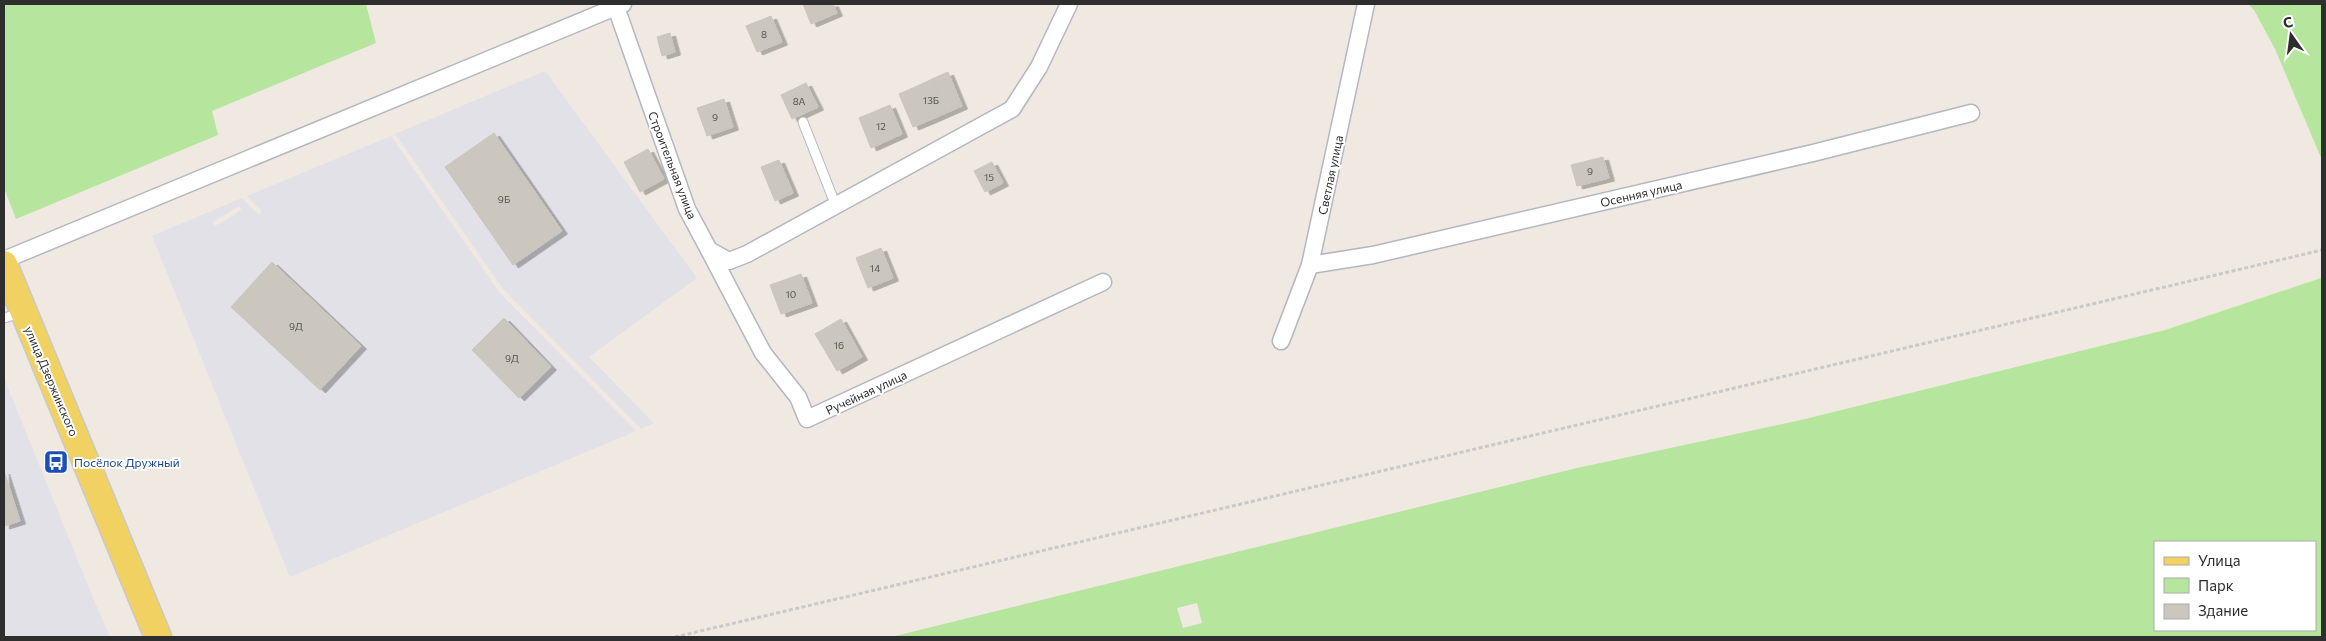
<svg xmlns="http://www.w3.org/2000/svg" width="2326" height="641" viewBox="0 0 2326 641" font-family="Commissioner,sans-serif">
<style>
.industrial{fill:#e3e1e8;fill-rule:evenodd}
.green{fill:#b6e59e;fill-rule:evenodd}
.building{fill:#cbc7bf;stroke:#cbc5ba;filter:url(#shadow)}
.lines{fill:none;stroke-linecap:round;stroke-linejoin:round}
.lane-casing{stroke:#b4b7c1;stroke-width:11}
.street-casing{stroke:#b4b7c1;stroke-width:19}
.primary-casing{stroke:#c9c9c9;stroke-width:29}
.path{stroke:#c9c9c9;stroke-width:3;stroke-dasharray:4 2.5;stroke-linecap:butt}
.lane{stroke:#fff;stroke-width:9}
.street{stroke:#fff;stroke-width:16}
.primary{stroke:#f2d163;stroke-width:26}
.labels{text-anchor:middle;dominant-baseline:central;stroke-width:4;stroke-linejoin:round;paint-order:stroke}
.number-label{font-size:10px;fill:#555452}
.street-label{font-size:12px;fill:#2e2e2e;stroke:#fff}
.transit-label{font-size:12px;fill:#164399;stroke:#fff;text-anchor:start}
</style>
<defs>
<filter id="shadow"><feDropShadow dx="5.5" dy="3" stdDeviation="0" flood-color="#0004"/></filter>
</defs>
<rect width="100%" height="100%" fill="#efe9e1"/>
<g class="industrial">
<path d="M545 71 697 278 589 357 654 423 641 429 503 289 395 134Z"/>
<path d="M391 136 500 293 636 431 290 577 152 236 242 198 259 215 262 211 247 196ZM239 206 242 210 215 226 213 222Z"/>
<path d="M4 378 91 593 110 637H4Z"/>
</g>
<g class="green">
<path d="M4 4H366L376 43 212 111 218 135 16 219 4 188Z"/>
<path d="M2248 4H2322V160L2275 49 2254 10Z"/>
<path d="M2321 278 2322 637H891L1577 468 1801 420 2165 330ZM2155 542H2315V630H2155ZM1197 603 1202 623 1183 628 1177 608Z"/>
</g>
<g class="building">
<path d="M803 4H833L837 13 811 24Z"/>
<path d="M771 16 782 42 757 52 746 26Z"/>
<path d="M670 33 675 52 662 56 657 37Z"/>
<path d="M948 72 962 106 946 113 932 79Z"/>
<path d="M932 79 946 113 930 120 915 87Z"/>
<path d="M806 83 818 107 792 119 781 95Z"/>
<path d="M915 87 930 120 913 127 899 94Z"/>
<path d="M724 99 733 127 707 136 697 108Z"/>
<path d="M890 105 902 134 871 148 859 118Z"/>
<path d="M494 133 562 231 513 265 445 167Z"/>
<path d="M648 149 664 179 640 192 624 162Z"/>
<path d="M1603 157 1609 178 1577 186 1571 165Z"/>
<path d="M779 160 793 193 775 201 761 167Z"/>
<path d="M992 162 1003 183 985 192 974 171Z"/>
<path d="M881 248 893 278 868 288 856 258Z"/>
<path d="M272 262 361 346 320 390 231 307Z"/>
<path d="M801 274 812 303 781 314 770 285Z"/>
<path d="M504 318 551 367 519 398 472 350Z"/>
<path d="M841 319 862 357 837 371 815 334Z"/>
<path d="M4 471 20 521 4 526Z"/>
</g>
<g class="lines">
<defs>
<g id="lane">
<path d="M803 122 836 206"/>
<path d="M4 318 21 313"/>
</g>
<g id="street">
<path d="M616 7 687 209 709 250 729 261 747 254 1012 109 1039 67 1069 4"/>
<path d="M709 250 763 353 798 397 807 419 1103 282"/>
<path d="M4 260 623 4"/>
<path d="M1310 265 1373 255 1813 153 1971 113"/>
<path d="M1281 341 1310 265 1366 4"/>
</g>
<path id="primary" d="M4 264 158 637"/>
</defs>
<use href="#lane" class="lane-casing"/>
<use href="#street" class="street-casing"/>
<use href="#primary" class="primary-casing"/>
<path class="path" d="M675 637 2322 250"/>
<use href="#lane" class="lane"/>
<use href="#street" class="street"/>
<use href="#primary" class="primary"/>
</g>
<defs>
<symbol id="bus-square" viewBox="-11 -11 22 22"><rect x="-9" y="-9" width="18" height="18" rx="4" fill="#1a4fb4" stroke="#fff"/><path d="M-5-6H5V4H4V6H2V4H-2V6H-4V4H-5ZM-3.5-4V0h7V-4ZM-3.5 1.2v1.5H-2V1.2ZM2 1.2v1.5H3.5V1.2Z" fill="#fff"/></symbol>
</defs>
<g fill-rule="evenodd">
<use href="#bus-square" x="42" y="448" width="28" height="28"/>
</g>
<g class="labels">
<g class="number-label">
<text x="764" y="34">8</text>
<text x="931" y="100">13Б</text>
<text x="799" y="101">8А</text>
<text x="715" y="117">9</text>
<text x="881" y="126">12</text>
<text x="1590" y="171">9</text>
<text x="989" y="177">15</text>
<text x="504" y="199">9Б</text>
<text x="875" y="268">14</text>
<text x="791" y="294">10</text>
<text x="296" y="326">9Д</text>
<text x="839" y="345">16</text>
<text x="512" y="358">9Д</text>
</g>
<g class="street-label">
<text transform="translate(673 165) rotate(69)">Строительная улица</text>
<text transform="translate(1330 175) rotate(-78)">Светлая улица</text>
<text transform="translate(1641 193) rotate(-13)">Осенняя улица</text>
<text transform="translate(52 381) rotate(67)">улица Дзержинского</text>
<text transform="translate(866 392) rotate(-25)">Ручейная улица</text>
</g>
<g class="transit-label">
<text x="74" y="462">Посёлок Дружный</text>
</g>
</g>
<rect width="2326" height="641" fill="none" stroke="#2e2e2e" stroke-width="10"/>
<rect x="2154" y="541" width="162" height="90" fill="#ffffff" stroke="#ababab"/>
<rect x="2164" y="557" width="25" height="8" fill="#f2d163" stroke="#ababab"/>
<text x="2198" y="566" font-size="15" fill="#2e2e2e">Улица</text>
<rect x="2164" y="578" width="25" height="15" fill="#b6e59e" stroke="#ababab"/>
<text x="2198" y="591" font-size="15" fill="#2e2e2e">Парк</text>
<rect x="2164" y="604" width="25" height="15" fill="#cbc7bf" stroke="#ababab"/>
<text x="2198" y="616" font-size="15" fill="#2e2e2e">Здание</text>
<g transform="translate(2291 35) rotate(346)" stroke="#ffffff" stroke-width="4" paint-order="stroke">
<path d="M0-4L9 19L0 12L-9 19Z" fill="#2e2e2e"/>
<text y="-8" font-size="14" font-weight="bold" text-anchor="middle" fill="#2e2e2e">С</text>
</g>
</svg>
